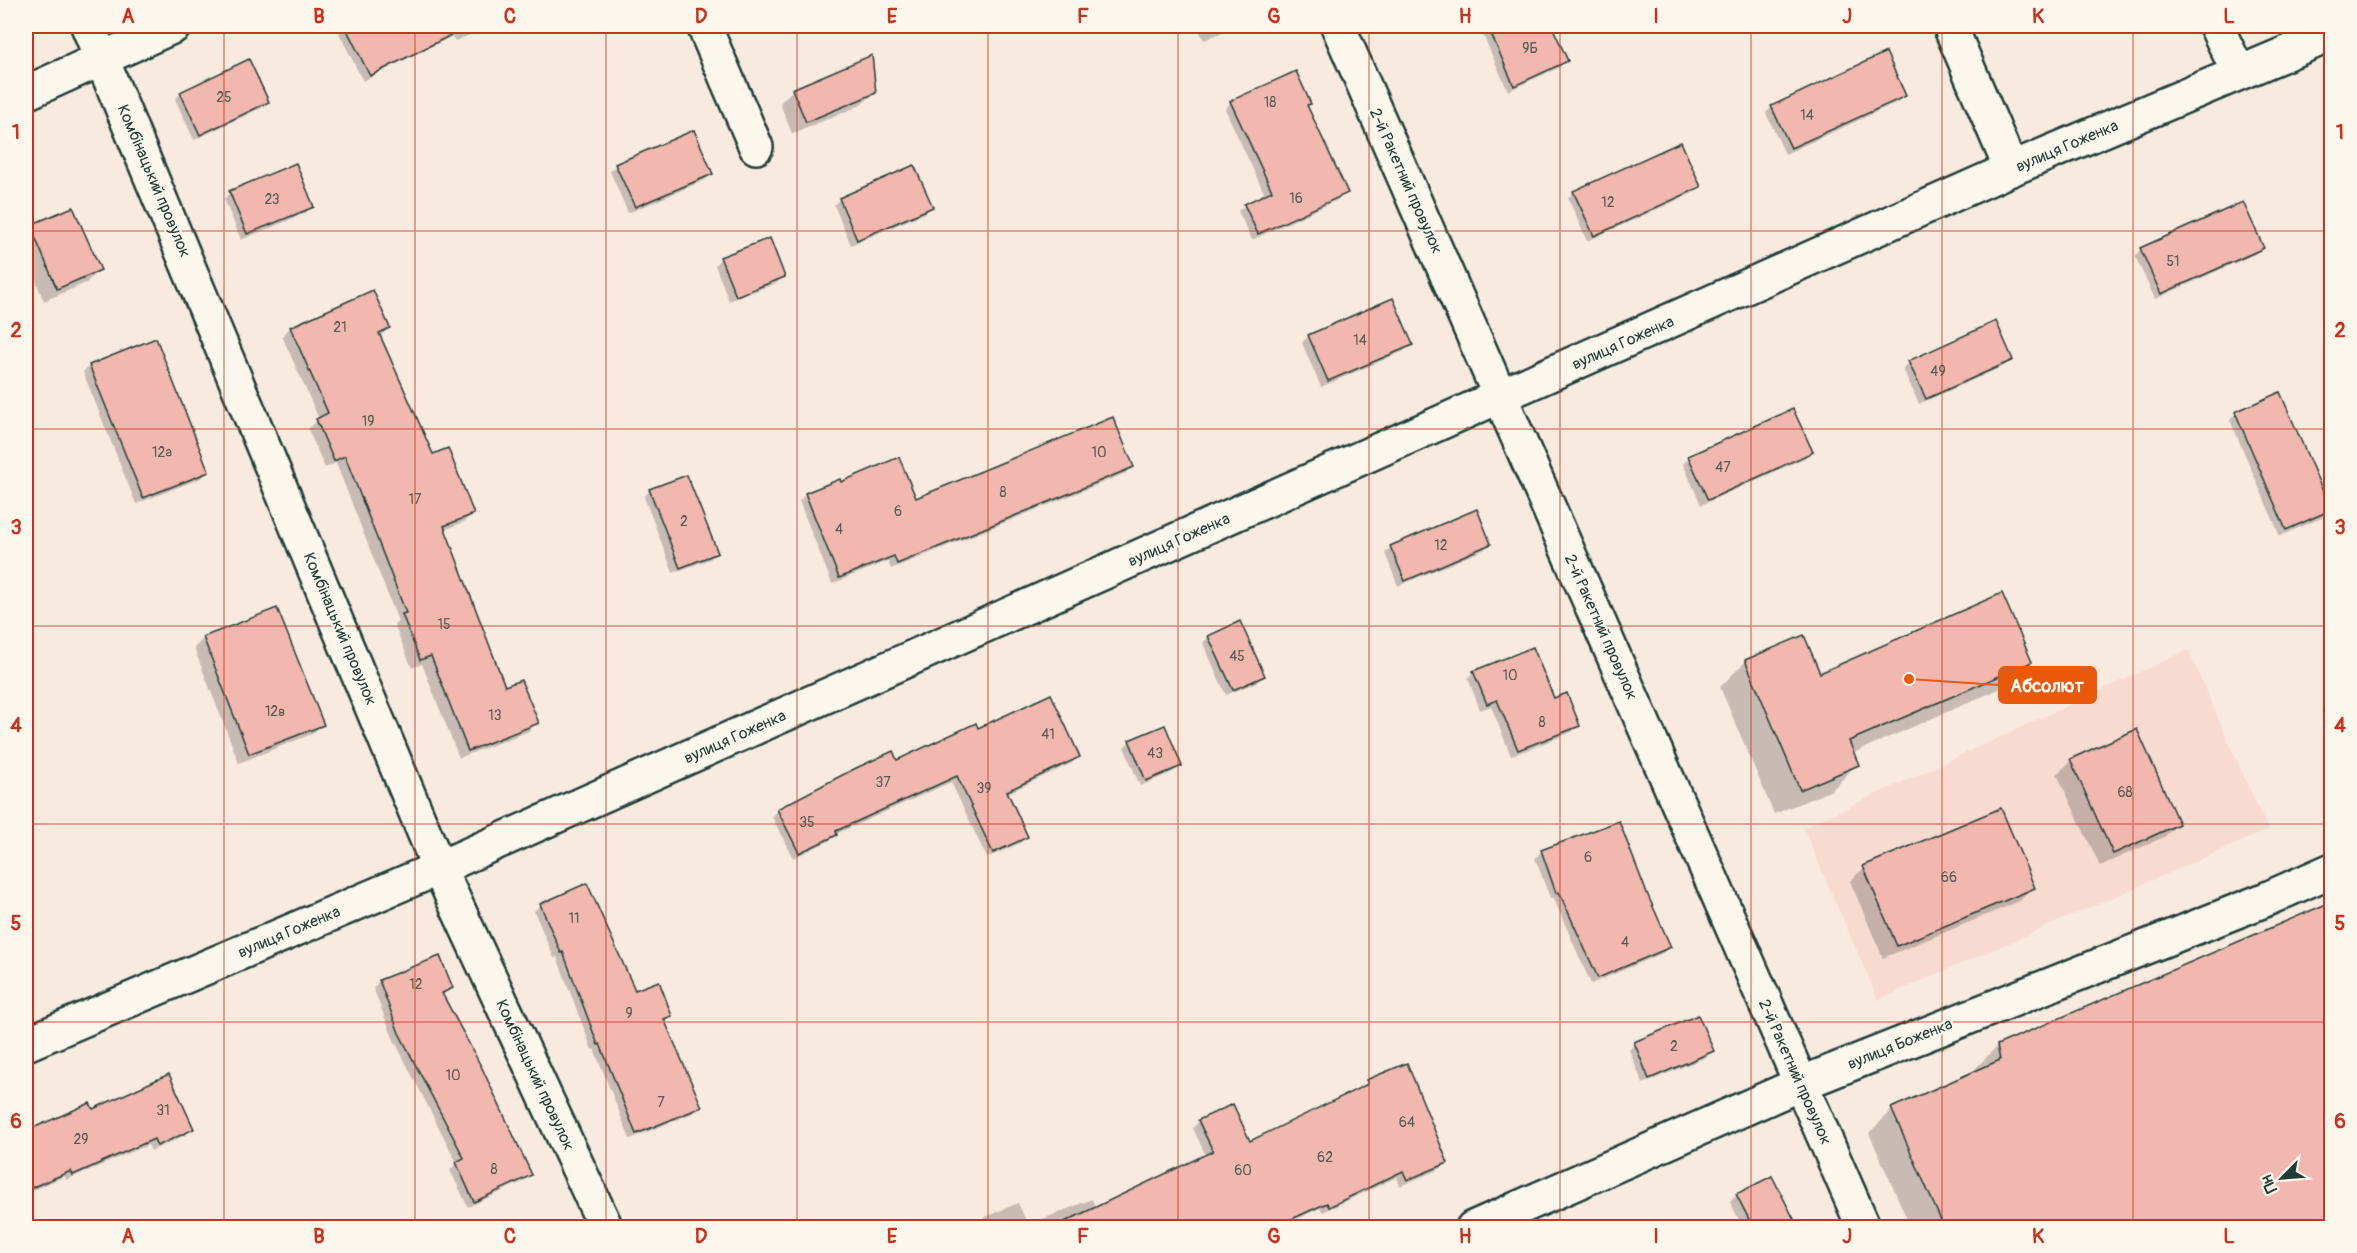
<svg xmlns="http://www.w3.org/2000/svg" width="2357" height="1253" viewBox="0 0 2357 1253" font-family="Pangolin,sans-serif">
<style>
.built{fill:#f7dbd1}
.shadow{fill:#0003}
.building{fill:#f2b7ae;stroke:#1f3d34;stroke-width:1.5}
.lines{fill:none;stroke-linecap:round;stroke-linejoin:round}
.minor-casing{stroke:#1f3d34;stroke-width:38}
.minor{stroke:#fbf7ec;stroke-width:33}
.grid{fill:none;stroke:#c8321e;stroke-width:1.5;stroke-opacity:0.55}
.labels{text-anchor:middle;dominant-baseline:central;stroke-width:4.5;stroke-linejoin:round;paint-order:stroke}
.number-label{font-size:14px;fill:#545c52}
.street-label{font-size:16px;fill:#1f3d34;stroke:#fbf7ec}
.leader{fill:none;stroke:#e8590c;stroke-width:2}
.callout-dot{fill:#e8590c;stroke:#fbf7ec;stroke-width:2}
.callout{fill:#e8590c;stroke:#e8590c;stroke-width:2}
.callout-label{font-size:18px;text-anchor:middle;font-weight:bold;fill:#fff}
.neatline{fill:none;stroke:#c8321e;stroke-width:2}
.grid-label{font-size:20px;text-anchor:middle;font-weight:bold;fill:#c8321e}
</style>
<rect width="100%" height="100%" fill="#f9eae0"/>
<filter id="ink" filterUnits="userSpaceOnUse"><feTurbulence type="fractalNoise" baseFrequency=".0167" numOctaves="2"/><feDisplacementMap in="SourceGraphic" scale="12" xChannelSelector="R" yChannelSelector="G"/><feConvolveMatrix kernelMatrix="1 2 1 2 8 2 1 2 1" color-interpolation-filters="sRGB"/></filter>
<g filter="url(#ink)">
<path class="built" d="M2188 650 2268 830 1878 1000 1803 828Z"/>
<g class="shadow">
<path d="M347 26H491L455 41 452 36 363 81 339 33Z"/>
<path d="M1197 26H1237L1204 40Z"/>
<path d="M1479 26H1550L1566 60 1560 67 1508 91Z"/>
<path d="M793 90 875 92 861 105 792 134 780 103Z"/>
<path d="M181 93 267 102 261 108 194 140 175 99Z"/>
<path d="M1904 95 1898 102 1785 154 1766 113 1772 107Z"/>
<path d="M1231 102 1309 103 1306 107 1346 193 1339 199 1252 240 1238 211 1245 205 1265 195 1225 109Z"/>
<path d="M616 165 711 174 705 180 628 213 610 171Z"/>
<path d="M1699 187 1693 193 1587 241 1568 198 1574 192Z"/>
<path d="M230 193 312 206 306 213 241 240 224 199Z"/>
<path d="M840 199 931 206 925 213 851 245 834 205Z"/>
<path d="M31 226 99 270 86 283 44 301 26 257V231Z"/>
<path d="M2262 247 2255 254 2155 299 2135 256 2141 249Z"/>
<path d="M721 258 783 276 777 283 729 301 715 265Z"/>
<path d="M1392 300 1411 345 1404 351 1321 387 1302 343 1308 336Z"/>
<path d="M290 328H389L380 336 432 455 472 514 464 522 444 530 504 688 537 722 529 731 459 758 422 664 412 668 394 624 398 621 336 463 325 468 308 429 319 419 282 336Z"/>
<path d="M2011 359 2004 366 1919 404 1903 369 1909 363Z"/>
<path d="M89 366 208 472 201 478 136 504 83 372Z"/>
<path d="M2279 394 2330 511 2324 517 2280 536 2230 420 2236 413Z"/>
<path d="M1811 451 1805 458 1701 505 1683 464 1689 458Z"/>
<path d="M1132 466 1126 473 891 569 888 561 832 584 799 501 806 494 840 481 841 484 915 500Z"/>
<path d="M650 490 716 553 710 559 673 573 644 497Z"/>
<path d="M1490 544 1483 550 1398 586 1385 553 1391 547Z"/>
<path d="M1209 637 1263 675 1257 682 1226 695 1203 643Z"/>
<path d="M204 638 322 724 312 734 239 763 194 648Z"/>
<path d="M1746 661 1819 675 2030 661 2004 687 1853 753 1857 764 1832 790 1774 814 1720 687Z"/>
<path d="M1474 672 1553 700 1578 725 1572 732 1511 756 1491 706 1480 710 1468 678Z"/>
<path d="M2332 703V735L2321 710Z"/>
<path d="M977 730 1078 757 1072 763 1006 794 1026 837 1020 843 987 858 951 782 836 834 829 841 793 858 772 817 778 810Z"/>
<path d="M2136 731 2178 824 2164 837 2100 866 2057 774 2071 761Z"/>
<path d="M1130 741 1180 766 1173 772 1140 786 1124 747Z"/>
<path d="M2000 810 2033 887 2020 901 1883 958 1850 881 1864 868Z"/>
<path d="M1618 823 1669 946 1663 953 1591 984 1553 897 1550 898 1535 858 1541 852Z"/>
<path d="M2332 904V1228H1911L1869 1133 1892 1110 1975 1073V1069L1997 1046Z"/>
<path d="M541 905 635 992 671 1016 664 1022 700 1107 693 1113 630 1139 594 1049 592 1050 557 957 554 958 534 911Z"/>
<path d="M380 981 451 988 442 996 530 1175 524 1181 468 1207 450 1170 457 1163 394 1040 373 988Z"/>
<path d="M1635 1044 1712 1050 1706 1057 1643 1084 1629 1050Z"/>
<path d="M1367 1082 1447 1163 1440 1169 1400 1186 1397 1177 1323 1212 1320 1208 1278 1228H970L976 1221 1018 1203 1028 1225 1092 1199 1096 1209 1206 1156 1193 1128 1199 1121 1250 1143 1361 1088Z"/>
<path d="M92 1111 192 1129 186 1135 151 1151 148 1145 66 1180 65 1176 26 1193V1135Z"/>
<path d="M1771 1178 1797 1228H1743L1730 1202 1737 1195Z"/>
</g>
<g class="building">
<path d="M345 26H469L370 76Z"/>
<path d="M1514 26H1552L1568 61 1514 86 1492 36Z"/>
<path d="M1886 52 1906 96 1791 148 1771 106Z"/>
<path d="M872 55 876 93 806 122 792 89Z"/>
<path d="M249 59 269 102 200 135 180 92Z"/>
<path d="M1296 71 1311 104 1307 105 1348 193 1258 234 1244 204 1272 191 1230 101Z"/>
<path d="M694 130 713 174 635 207 615 164Z"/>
<path d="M1681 142 1701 187 1594 236 1573 191Z"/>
<path d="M296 163 314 207 247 234 229 191Z"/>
<path d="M914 165 933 207 857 240 839 198Z"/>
<path d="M2243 202 2264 248 2161 294 2140 248Z"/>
<path d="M73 207 101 270 57 289 30 225Z"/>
<path d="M770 238 785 277 736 296 720 257Z"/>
<path d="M373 290 390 328 379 333 433 454 448 448 474 514 444 526 505 686 521 680 539 723 468 751 431 656 420 660 402 614 406 613 345 456 334 461 316 419 328 413 290 327Z"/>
<path d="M1393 298 1413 345 1328 381 1308 335Z"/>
<path d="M1996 321 2013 360 1926 399 1908 361Z"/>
<path d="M156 338 209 472 143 498 89 365Z"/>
<path d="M2280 392 2331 510 2286 530 2235 412Z"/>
<path d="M1793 409 1813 452 1708 500 1688 456Z"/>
<path d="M1113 417 1134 467 897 564 894 556 839 578 805 493 840 479 841 482 899 457 916 498Z"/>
<path d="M687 475 718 553 680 568 649 489Z"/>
<path d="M1477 509 1491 544 1405 581 1390 546Z"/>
<path d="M2002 593 2032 662 1849 741 1859 765 1800 790 1745 660 1804 635 1820 673Z"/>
<path d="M277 608 324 725 249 754 203 637Z"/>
<path d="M1240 621 1265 676 1233 690 1208 636Z"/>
<path d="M1533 647 1554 698 1567 693 1580 726 1518 750 1497 700 1487 704 1473 671Z"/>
<path d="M1051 694 1080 757 1007 791 1028 837 993 853 957 776 836 831 837 835 799 853 777 809 854 769 893 751 897 760 976 723 978 728Z"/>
<path d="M1165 725 1182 766 1146 781 1129 740Z"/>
<path d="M2137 729 2179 824 2113 854 2070 759Z"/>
<path d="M2001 808 2035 888 1897 946 1863 866Z"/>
<path d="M1619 821 1646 891 1671 947 1598 978 1559 892 1556 893 1541 850Z"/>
<path d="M587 883 635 990 659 981 672 1016 664 1019 702 1107 636 1134 600 1044 598 1045 563 952 561 953 540 904Z"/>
<path d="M2331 902V1227H1944L1891 1108 2000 1060 1997 1045Z"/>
<path d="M440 956 453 988 442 993 482 1068 532 1175 474 1202 456 1162 464 1158 399 1033 379 980Z"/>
<path d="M1698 1015 1714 1051 1649 1079 1634 1042Z"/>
<path d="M1407 1063 1448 1163 1407 1180 1403 1171 1329 1207 1327 1203 1274 1227H1054L1213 1151 1198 1120 1233 1104 1250 1141 1368 1084 1366 1080Z"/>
<path d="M169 1074 194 1129 157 1146 154 1139 73 1175 71 1171 26 1190V1131L90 1103 93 1109Z"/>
<path d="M1772 1176 1798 1227H1753L1736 1194Z"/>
</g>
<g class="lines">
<defs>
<g id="minor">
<path d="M88 26 439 868 606 1228"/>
<path d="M704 26 756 147"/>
<path d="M1338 26 1864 1228"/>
<path d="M1950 26 2011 169"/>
<path d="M2216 26 2239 73"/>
<path d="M26 93 174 26"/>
<path d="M26 1044 439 868 2011 169 2332 34"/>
<path d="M1473 1228 1800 1084 2262 901 2332 870"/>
</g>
</defs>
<use href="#minor" class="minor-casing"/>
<use href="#minor" class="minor"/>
</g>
</g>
<path class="grid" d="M224 26V1228M415 26V1228M606 26V1228M797 26V1228M988 26V1228M1178 26V1228M1369 26V1228M1560 26V1228M1751 26V1228M1942 26V1228M2133 26V1228M26 231H2332M26 429H2332M26 626H2332M26 824H2332M26 1022H2332"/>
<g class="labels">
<g class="number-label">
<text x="1530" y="48">9Б</text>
<text x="224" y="97">25</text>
<text x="1270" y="102">18</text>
<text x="1807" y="115">14</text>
<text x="1296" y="198">16</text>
<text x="272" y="199">23</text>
<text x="1608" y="202">12</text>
<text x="2173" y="261">51</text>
<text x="340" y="327">21</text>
<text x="1360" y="340">14</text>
<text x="1938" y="371">49</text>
<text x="368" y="421">19</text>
<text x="162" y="452">12а</text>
<text x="1099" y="452">10</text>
<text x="1723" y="467">47</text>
<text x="1003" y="492">8</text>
<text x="415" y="499">17</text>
<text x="898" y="511">6</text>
<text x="684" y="521">2</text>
<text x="839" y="529">4</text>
<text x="1441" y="545">12</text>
<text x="444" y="624">15</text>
<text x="1237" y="656">45</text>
<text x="1510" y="675">10</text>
<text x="275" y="711">12в</text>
<text x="495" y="715">13</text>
<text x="1542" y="722">8</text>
<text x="1048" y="734">41</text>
<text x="1155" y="753">43</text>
<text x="883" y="782">37</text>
<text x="984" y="788">39</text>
<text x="2125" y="792">68</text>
<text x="807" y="822">35</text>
<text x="1588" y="857">6</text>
<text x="1949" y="877">66</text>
<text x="574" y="918">11</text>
<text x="1625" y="942">4</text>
<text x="416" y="984">12</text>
<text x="629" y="1013">9</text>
<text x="1674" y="1046">2</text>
<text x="453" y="1075">10</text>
<text x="661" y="1102">7</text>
<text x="163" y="1110">31</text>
<text x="1407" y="1122">64</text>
<text x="81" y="1139">29</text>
<text x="1325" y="1157">62</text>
<text x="494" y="1169">8</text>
<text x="1243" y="1170">60</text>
</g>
<g class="street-label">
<text transform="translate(2067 146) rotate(-23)">вулиця Гоженка</text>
<text transform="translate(154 181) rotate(67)">Комбінацький провулок</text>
<text transform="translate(1406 181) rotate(66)">2-й Ракетний провулок</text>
<text transform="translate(1623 343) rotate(-24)">вулиця Гоженка</text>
<text transform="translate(1179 540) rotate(-24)">вулиця Гоженка</text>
<text transform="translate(1601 627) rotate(66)">2-й Ракетний провулок</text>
<text transform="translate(340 629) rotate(67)">Комбінацький провулок</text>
<text transform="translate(735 737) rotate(-24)">вулиця Гоженка</text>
<text transform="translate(289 932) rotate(-23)">вулиця Гоженка</text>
<text transform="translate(1900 1044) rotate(-22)">вулиця Боженка</text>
<text transform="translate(1795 1072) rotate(66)">2-й Ракетний провулок</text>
<text transform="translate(535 1075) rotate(65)">Комбінацький провулок</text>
</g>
</g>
<path class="leader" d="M1909 679L1999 685"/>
<circle class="callout-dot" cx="1909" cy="679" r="6"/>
<rect class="callout" x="1999" y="667" width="97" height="36" rx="6"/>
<g class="callout-label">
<text x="2047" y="692">Абсолют</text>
</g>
<rect width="2357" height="1253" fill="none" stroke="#fbf7ec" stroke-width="66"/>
<g transform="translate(2282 1178) rotate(245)" stroke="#fbf7ec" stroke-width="4.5" paint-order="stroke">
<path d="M0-4.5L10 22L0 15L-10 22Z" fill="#1f3d34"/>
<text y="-9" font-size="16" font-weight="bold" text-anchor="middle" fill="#1f3d34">Пн</text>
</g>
<rect x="33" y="33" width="2291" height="1187" class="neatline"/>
<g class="grid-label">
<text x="128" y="23">A</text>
<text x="319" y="23">B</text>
<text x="510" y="23">C</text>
<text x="701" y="23">D</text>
<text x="892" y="23">E</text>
<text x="1083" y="23">F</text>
<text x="1274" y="23">G</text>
<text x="1465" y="23">H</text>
<text x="1656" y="23">I</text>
<text x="1847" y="23">J</text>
<text x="2038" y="23">K</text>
<text x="2229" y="23">L</text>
<text x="16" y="139">1</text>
<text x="2340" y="139">1</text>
<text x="16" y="337">2</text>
<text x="2340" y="337">2</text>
<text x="16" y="534">3</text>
<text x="2340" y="534">3</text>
<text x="16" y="732">4</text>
<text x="2340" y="732">4</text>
<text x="16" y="930">5</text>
<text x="2340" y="930">5</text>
<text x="16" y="1128">6</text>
<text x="2340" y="1128">6</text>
<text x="128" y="1243">A</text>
<text x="319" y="1243">B</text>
<text x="510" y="1243">C</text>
<text x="701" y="1243">D</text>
<text x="892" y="1243">E</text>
<text x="1083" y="1243">F</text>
<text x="1274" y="1243">G</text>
<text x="1465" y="1243">H</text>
<text x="1656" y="1243">I</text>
<text x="1847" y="1243">J</text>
<text x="2038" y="1243">K</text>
<text x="2229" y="1243">L</text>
</g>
</svg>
